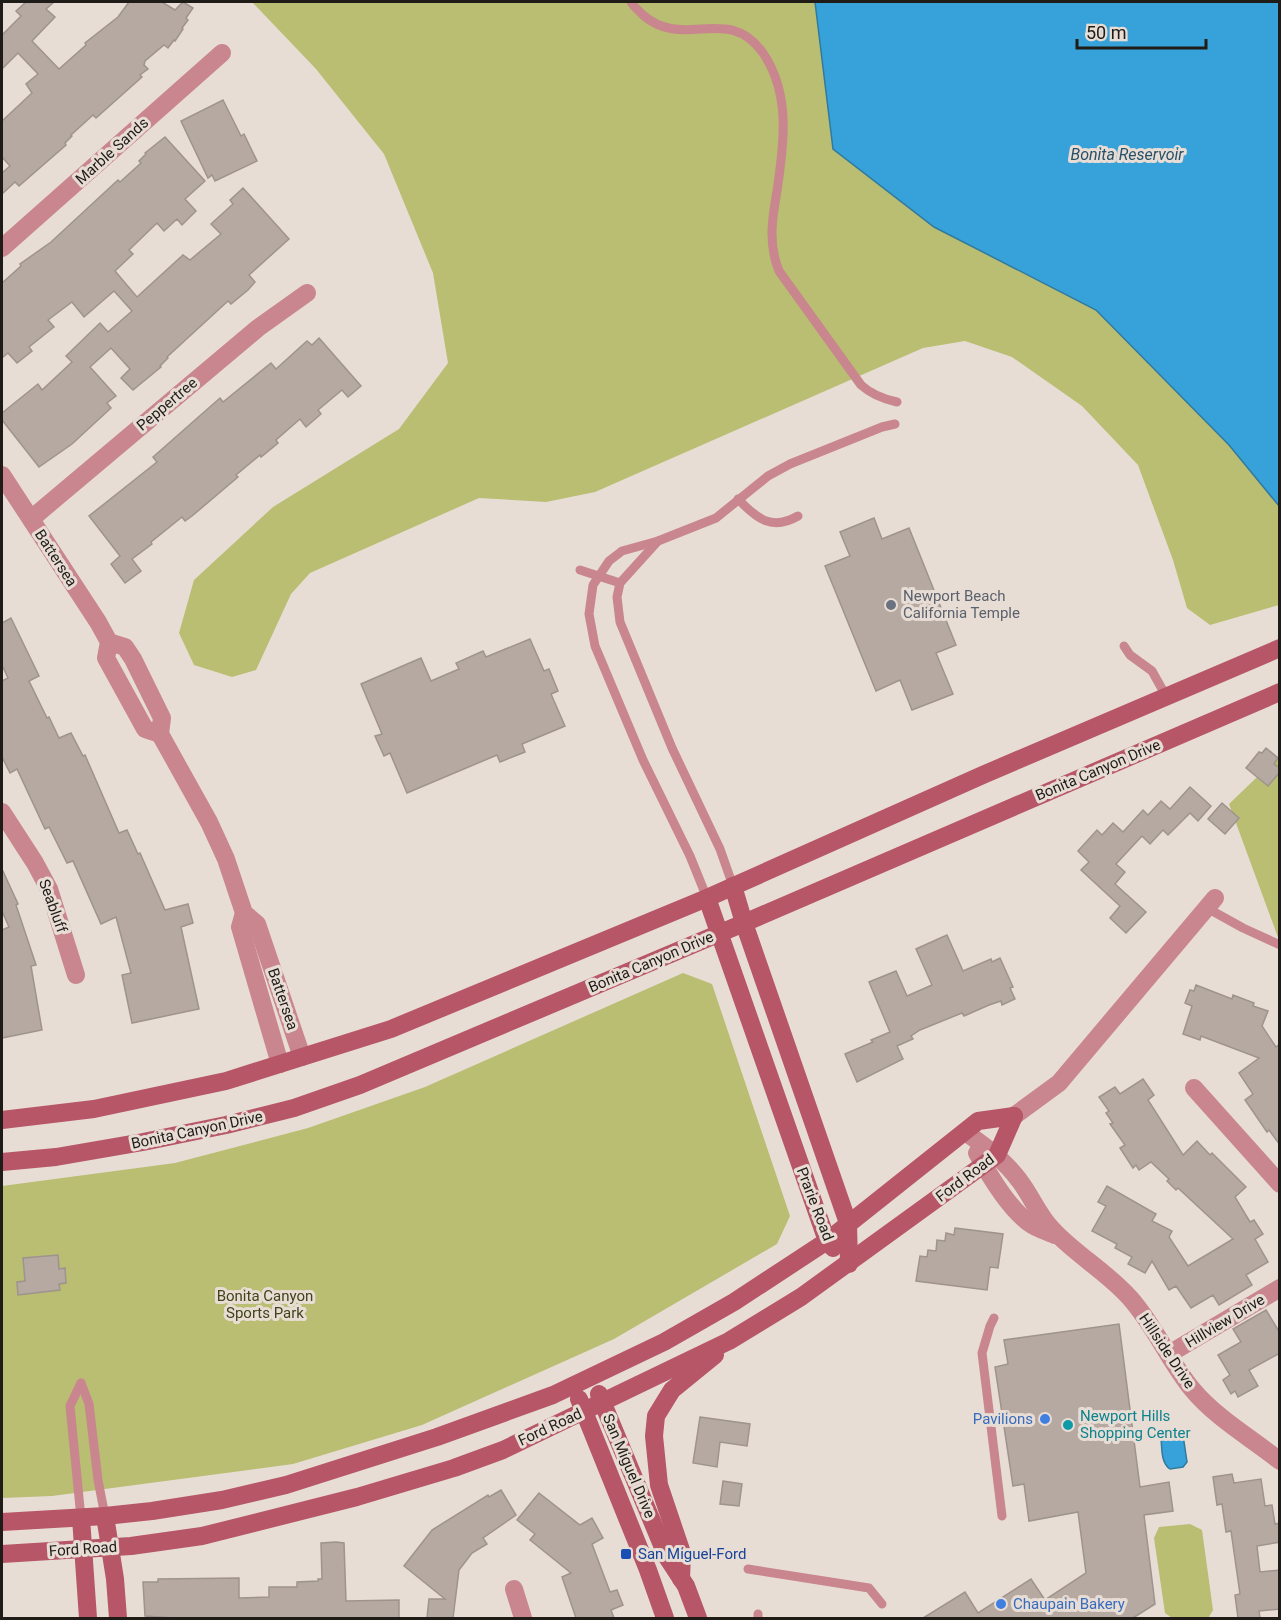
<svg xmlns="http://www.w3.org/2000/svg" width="1281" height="1620" viewBox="0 0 1281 1620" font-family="Roboto,sans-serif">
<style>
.green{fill:#b9be72}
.water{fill:#37a2d9;stroke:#307a9f;stroke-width:1.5}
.building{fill:#b5a9a2;stroke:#9f938d;stroke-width:1.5}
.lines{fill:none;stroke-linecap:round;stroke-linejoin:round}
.lane{stroke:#c9868e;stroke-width:9}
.street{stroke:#c9868e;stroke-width:18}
.secondary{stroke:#b75667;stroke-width:18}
.worship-dot{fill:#6b7280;stroke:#e8ddd5;stroke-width:2}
.shop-dot{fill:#3f7fe0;stroke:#e8ddd5;stroke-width:2}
.culture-dot{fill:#0f9aa8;stroke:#e8ddd5;stroke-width:2}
.transit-dot{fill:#1a4fb4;stroke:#e8ddd5;stroke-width:2}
.labels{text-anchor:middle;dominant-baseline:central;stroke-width:6;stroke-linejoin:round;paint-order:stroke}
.street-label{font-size:15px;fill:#1f1c18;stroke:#e8ddd5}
.worship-label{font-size:15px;fill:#5b616d;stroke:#e8ddd5;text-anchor:start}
.park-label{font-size:15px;fill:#414319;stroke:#e8ddd5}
.culture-label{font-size:15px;fill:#0d838f;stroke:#e8ddd5;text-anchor:start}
.shop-label{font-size:15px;fill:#366cbe;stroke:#e8ddd5;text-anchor:end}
.transit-label{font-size:15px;fill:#164399;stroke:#e8ddd5;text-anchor:start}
.water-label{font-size:16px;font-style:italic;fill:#275169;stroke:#e8ddd5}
</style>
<rect width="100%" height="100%" fill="#e8ddd5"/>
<g class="green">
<path d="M252 2H1279V605L1210 625 1187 608 1173 560 1138 465 1082 406 1012 357 965 341 923 348 595 492 546 502 479 498 310 573 291 594 256 670 232 677 194 665 179 633 194 580 273 507 399 429 448 363 433 273 384 154 316 69Z"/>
<path d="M1279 756V940L1229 804Z"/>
<path d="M683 973 712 984 790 1216 777 1244 614 1339 422 1425 293 1464 52 1496 2 1498V1186L175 1163 308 1128 425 1087Z"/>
<path d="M1190 1524 1202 1530 1213 1610 1209 1617 1172 1618 1165 1613 1154 1538 1159 1527Z"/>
</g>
<g class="water">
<path d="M815 2H1279V506L1229 445 1096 310 934 227 833 149Z"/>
<path d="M1177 1430 1183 1435 1187 1462 1183 1467 1170 1469C1161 1463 1162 1449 1161 1438L1166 1433Z"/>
</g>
<g class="building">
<path d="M26 2H54L46 9 55 17 32 41 59 69 86 45 85 43 118 17 129 2H162L175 10 183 2 193 8 186 18 188 20 182 28 183 29 175 41 174 40 168 48 164 45 145 61 144 65 148 69 140 75 142 77 96 118 93 115 71 135 72 136 65 143 66 145 19 186 15 182 2 194V173L10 166 2 157V121L32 93 26 84 38 74 18 53 2 69V35L21 16 16 11Z"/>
<path d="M223 100 241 136 244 134 257 161 215 181 212 175 208 178 181 121Z"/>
<path d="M165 137 205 181 185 199 196 211 182 225 177 219 164 231 157 223 129 250 133 254 115 271 137 297 183 255 190 260 221 234 211 224 233 204 230 200 243 188 289 239 249 275 255 282 248 290 231 304 228 301 167 357 168 358 160 366 161 367 133 390 121 378 130 369 111 348 90 367 116 396 107 403 111 408 72 444 39 467 2 420V413L38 384 42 390 72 362 66 356 100 323 108 332 132 311 114 291 84 317 72 302 48 320 54 327 29 347 32 351 17 363 8 353 2 358V283L21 266 20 264 51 242 118 180 120 182 141 163 139 161 146 154 145 153Z"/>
<path d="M319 338 361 386 348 397 342 390 318 410 321 414 306 427 300 419 276 440 278 443 261 457 260 455 236 475 238 477 192 516 185 521 182 517 151 542 152 544 132 559 141 571 125 583 111 564 120 556 89 516 157 462 153 457 220 398 223 402 271 363 276 369 307 341 312 345Z"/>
<path d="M874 518 882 539 909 528 956 645 936 653 953 694 912 710 900 680 876 691 825 566 850 556 840 532Z"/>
<path d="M11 618 39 676 29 681 47 718 49 717 59 738 71 733 83 756 85 755 119 833 127 830 138 854 140 853 165 910 188 904 193 923 181 927 199 1009 132 1023 122 975 131 973 116 917 101 924 73 861 67 863 49 827 45 829 17 769 10 773 2 757V681L8 678 2 665V623Z"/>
<path d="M530 639 544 671 549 669 558 691 551 694 565 726 522 744 525 752 500 762 497 755 407 793 390 753 384 756 375 736 382 734 361 684 421 658 431 681 459 669 456 663 483 651 486 657Z"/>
<path d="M1266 748 1278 758 1274 764 1280 768V772L1268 786 1246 768 1259 752 1262 753Z"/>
<path d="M1190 787 1211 806 1198 821 1190 813 1168 835 1163 830 1150 844 1142 836 1116 864 1125 872 1115 884 1146 912 1126 933 1110 918 1120 906 1081 870 1089 862 1078 851 1097 830 1102 835 1113 823 1123 832 1143 810 1148 815 1161 801 1170 809Z"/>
<path d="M1222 803 1239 818 1225 834 1208 819Z"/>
<path d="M2 869 18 904 16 905 36 965 31 966 42 1030 2 1038V930L9 927 2 911Z"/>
<path d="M947 935 963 971 991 959 992 962 1000 958 1013 987 1010 988 1015 999 1002 1005 1001 1001 989 1005 964 1016 962 1013 920 1030 911 1036 913 1039 897 1046 903 1059 857 1082 845 1054 873 1042 871 1040 890 1032 869 982 896 971 907 996 932 985 916 949Z"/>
<path d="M1196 985 1232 999 1233 995 1254 1003 1253 1006 1268 1011 1262 1026 1276 1047 1280 1044V1145L1269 1130 1267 1132 1245 1100 1253 1094 1239 1073 1259 1058 1201 1036 1200 1040 1183 1034 1192 1006 1185 1003 1190 990 1194 991Z"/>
<path d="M1143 1079 1154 1095 1148 1100 1183 1155 1197 1141 1210 1155 1212 1153 1246 1187 1235 1197 1250 1222 1254 1220 1263 1234 1255 1239 1268 1262 1246 1275 1252 1285 1219 1305 1213 1295 1191 1308 1176 1286 1169 1290 1152 1261 1145 1273 1128 1264 1132 1257 1115 1248 1117 1244 1092 1231 1106 1206 1098 1202 1107 1186 1156 1214 1152 1221 1172 1231 1169 1237 1188 1266 1233 1239 1178 1188 1176 1190 1167 1181 1169 1179 1151 1162 1139 1170 1136 1165 1133 1168 1120 1148 1125 1145 1110 1124 1113 1123 1106 1113 1109 1111 1099 1097 1115 1087 1120 1094Z"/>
<path d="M955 1228 1003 1234 998 1268 990 1267 987 1290 916 1281 920 1256 927 1257 928 1250 936 1251 937 1240 945 1241 946 1233 954 1235Z"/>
<path d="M58 1255 59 1269 65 1268 66 1283 59 1284 60 1290 18 1295 17 1282 25 1281 23 1258Z"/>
<path d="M1266 1310 1280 1333V1353L1249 1370 1258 1386 1238 1397 1235 1391 1231 1394 1223 1380 1230 1375 1218 1355 1241 1342 1233 1329Z"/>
<path d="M1119 1324 1140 1487 1169 1482 1173 1511 1144 1515 1155 1604 1133 1618H923L965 1592 978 1613 1031 1579 1045 1600 1086 1573 1078 1512 1029 1521 1024 1484 1013 1486 995 1367 1008 1364 1004 1340Z"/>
<path d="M700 1417 750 1424 747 1446 720 1442 717 1467 693 1463Z"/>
<path d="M1232 1474 1234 1483 1261 1479 1265 1506 1272 1505 1275 1524 1280 1523V1542L1257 1546 1260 1572 1280 1570V1609L1259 1611 1260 1618H1238L1235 1595 1240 1594 1231 1531 1226 1532 1222 1504 1217 1505 1213 1477Z"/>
<path d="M723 1481 742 1484 739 1506 720 1504Z"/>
<path d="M501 1490 516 1515 483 1538 487 1544 472 1553 459 1570 453 1618H427L429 1599H445L404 1566 432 1530 488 1495 489 1497Z"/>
<path d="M539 1493 580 1525 592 1518 603 1538 592 1544 610 1592 617 1590 623 1605 611 1610 614 1618H576L562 1577 571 1573 530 1540 535 1534 517 1520Z"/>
<path d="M336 1542 344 1543 346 1601 399 1600V1618H174L145 1616 143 1582H158V1579L239 1578V1598L269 1597V1587H297V1582L318 1581V1579H322L321 1543Z"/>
</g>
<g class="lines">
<g class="lane">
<path d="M631 2C634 7 639 11 643 15 684 51 728 3 763 53 791 94 784 144 777 191 772 219 768 244 779 271L861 385C872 395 883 399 897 402"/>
<path d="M738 499C757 519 772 531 798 516"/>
<path d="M658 541 620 583 617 597 620 622 672 748 720 849 733 886"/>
<path d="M580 570 620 583"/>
<path d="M1124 646 1130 655 1152 671 1166 696"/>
<path d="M707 898 690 856 643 760 595 646 589 614 593 585 609 561 622 551 658 541 716 518 768 476 790 464 882 427 895 424"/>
<path d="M1207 908 1243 928 1280 945"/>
<path d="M994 1318 990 1326 982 1353 1002 1516"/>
<path d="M81 1383 70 1406 81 1518"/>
<path d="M81 1383 89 1404 98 1480 105 1516"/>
<path d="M748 1569 869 1588 882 1604"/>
<path d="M758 1618V1614"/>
</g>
<g class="street">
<path d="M2 248 222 53"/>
<path d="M2 475 98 622 109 642 106 658 145 729 160 734"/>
<path d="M31 519 258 328 307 293"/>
<path d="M109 642 125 647 133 659 162 718 160 734 209 822 226 859 244 913 257 924 302 1057"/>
<path d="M2 812 35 863 49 889 76 975"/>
<path d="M244 913 240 927 280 1064"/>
<path d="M1194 1088 1280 1184"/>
<path d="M1014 1116 1059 1083 1215 898"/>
<path d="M965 1132C985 1146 1004 1160 1019 1180 1031 1195 1038 1215 1052 1229 1076 1255 1107 1272 1130 1298 1155 1326 1169 1361 1192 1389 1216 1418 1251 1438 1280 1461"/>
<path d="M977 1153C989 1175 1010 1211 1032 1225 1039 1229 1047 1232 1055 1235"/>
<path d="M1169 1354 1280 1288"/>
<path d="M514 1589 523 1618"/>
</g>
<g class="secondary">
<path d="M733 886 744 923 848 1223 849 1264"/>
<path d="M707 898 827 1241 833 1248"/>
<path d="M2 1120 94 1109 226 1081 391 1029 707 898 985 774 1280 648"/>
<path d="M2 1162 56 1157 143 1142 226 1125 294 1108 360 1085 744 923 1280 692"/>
<path d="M599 1394 667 1557 686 1586 698 1618"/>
<path d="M579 1399 648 1570 665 1618"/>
<path d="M105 1516 115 1579 118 1618"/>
<path d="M81 1518 88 1618"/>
<path d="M2 1522 105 1516 152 1511 222 1500 286 1485 437 1437 553 1395 664 1342 734 1302 827 1241 978 1121 1014 1116"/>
<path d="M2 1554 131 1546 202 1536 357 1497 454 1468 503 1450 729 1341 801 1297 997 1155 1014 1116"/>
<path d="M681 1579 682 1553 659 1485 654 1436 656 1416 672 1390 715 1355"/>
</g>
</g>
<circle class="worship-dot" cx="891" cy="605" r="6"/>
<g class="shop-dot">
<circle cx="1045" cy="1419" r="6"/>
<circle cx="1001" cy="1604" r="6"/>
</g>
<circle class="culture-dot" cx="1068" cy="1425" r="6"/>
<rect class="transit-dot" x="620" y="1548" width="12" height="12" rx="3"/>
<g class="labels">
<g class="street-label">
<text transform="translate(112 151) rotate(-42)">Marble Sands</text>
<text transform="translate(167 404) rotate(-40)">Peppertree</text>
<text transform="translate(56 558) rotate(57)">Battersea</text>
<text transform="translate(1098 770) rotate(-23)">Bonita Canyon Drive</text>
<text transform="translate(53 906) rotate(70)">Seabluff</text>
<text transform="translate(651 962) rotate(-23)">Bonita Canyon Drive</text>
<text transform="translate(283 999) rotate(71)">Battersea</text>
<text transform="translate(197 1130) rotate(-12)">Bonita Canyon Drive</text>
<text transform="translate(965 1178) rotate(-37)">Ford Road</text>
<text transform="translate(815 1204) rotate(69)">Prarie Road</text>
<text transform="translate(1225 1321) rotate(-31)">Hillview Drive</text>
<text transform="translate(1167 1351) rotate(56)">Hillside Drive</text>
<text transform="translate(550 1427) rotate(-25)">Ford Road</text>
<text transform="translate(629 1466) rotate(67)">San Miguel Drive</text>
<text transform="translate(83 1549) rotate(-4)">Ford Road</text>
</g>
<g class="worship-label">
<text x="903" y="596">Newport Beach<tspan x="903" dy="17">California Temple</tspan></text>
</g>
<g class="park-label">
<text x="265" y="1296">Bonita Canyon<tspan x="265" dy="17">Sports Park</tspan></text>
</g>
<g class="culture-label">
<text x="1080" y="1416">Newport Hills<tspan x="1080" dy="17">Shopping Center</tspan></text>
</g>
<g class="shop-label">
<text x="1033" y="1419">Pavilions</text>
<text x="1013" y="1604" text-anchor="start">Chaupain Bakery</text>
</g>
<g class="transit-label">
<text x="638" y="1554">San Miguel-Ford</text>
</g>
<g class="water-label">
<text x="1127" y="154">Bonita Reservoir</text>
</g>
</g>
<rect width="1281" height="1620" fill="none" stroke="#1f1c18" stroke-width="6"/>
<path d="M1077 39v9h129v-9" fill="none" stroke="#1f1c18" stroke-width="3"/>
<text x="1086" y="39" font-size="18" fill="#1f1c18" stroke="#e8ddd5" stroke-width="4.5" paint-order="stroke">50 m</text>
</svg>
